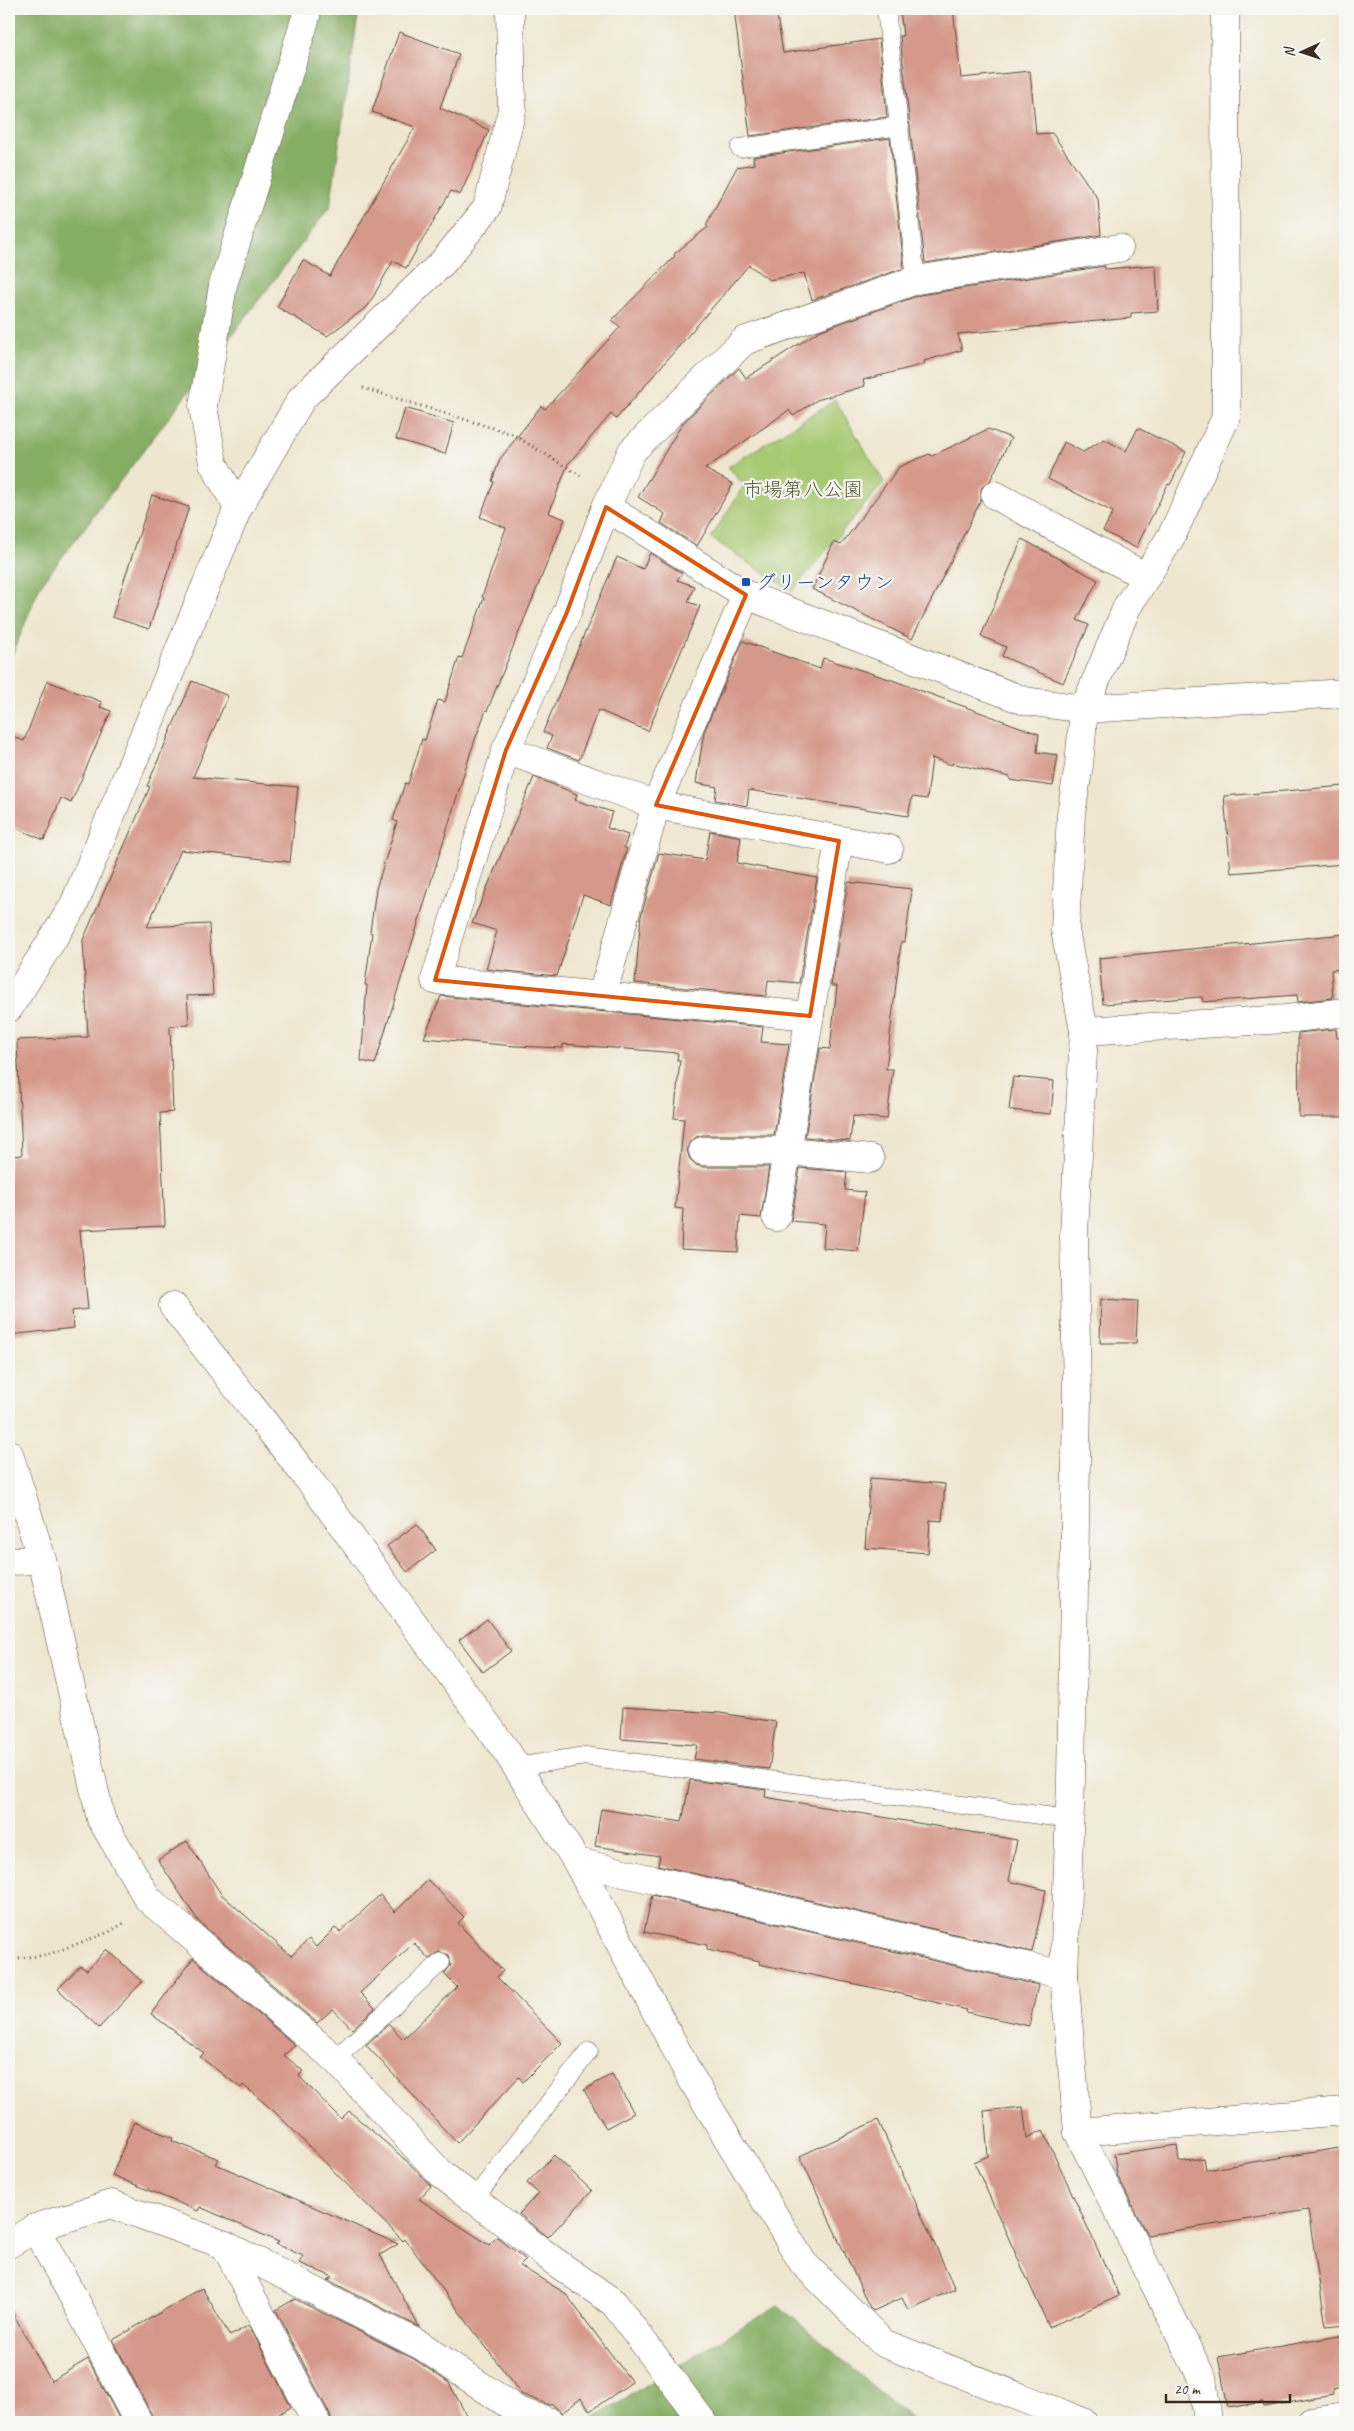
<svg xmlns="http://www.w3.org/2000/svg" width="1354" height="2431" viewBox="0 0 1354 2431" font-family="Caveat,'Klee One',sans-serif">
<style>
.green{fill:#a7c972;stroke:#717a48}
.forest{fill:#85ad64;stroke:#606c41}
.building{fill:#d5998b}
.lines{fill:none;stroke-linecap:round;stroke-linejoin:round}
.service-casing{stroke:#564639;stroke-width:19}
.minor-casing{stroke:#564639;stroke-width:29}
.path{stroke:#564639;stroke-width:3;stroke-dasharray:1 4;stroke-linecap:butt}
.service{stroke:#fff;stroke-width:18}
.minor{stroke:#fff;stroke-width:28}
.marked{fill:none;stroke:#df570d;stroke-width:4;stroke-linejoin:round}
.transit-dot{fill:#1a4fb4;stroke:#f6f6f2;stroke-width:2}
.labels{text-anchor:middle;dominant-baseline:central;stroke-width:4.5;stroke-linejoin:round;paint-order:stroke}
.park-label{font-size:20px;fill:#5b5a37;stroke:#f6f6f2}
.transit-label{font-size:20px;fill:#164399;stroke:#f6f6f2;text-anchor:start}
</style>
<rect width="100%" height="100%" fill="#f6f6f2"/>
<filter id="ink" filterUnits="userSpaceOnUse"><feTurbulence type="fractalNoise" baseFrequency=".02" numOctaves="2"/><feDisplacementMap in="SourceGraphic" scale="10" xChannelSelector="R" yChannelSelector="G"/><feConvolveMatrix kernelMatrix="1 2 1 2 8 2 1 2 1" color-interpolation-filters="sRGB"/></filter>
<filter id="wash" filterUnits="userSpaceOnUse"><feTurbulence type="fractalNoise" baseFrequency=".0096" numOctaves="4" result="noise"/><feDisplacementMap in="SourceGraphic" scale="20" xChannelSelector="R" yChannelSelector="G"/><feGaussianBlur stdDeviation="1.12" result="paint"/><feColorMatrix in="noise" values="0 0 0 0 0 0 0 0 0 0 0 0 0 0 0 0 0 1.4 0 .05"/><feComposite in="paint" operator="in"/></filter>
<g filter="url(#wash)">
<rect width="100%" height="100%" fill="#efe6cf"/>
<path class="green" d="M835 400 884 482 792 591 711 538 744 485 728 467Z"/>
<g class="forest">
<path d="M9 9H359L330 207 40 586 9 663Z"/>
<path d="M778 2305 915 2422H586Z"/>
</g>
<g id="blocks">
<g class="building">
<path d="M734 9H776L783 53 879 39 887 117 750 136Z"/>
<path d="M900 9H953L961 78 1030 71 1036 134 1052 133 1098 199 1101 235 925 263 900 36H903Z"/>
<path d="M399 32 459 54 440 108 489 130 460 195 451 191 406 268 393 261 368 306 327 336 277 307 303 260 330 276 415 127 372 112Z"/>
<path d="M890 138 904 268 812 300 804 273 769 280 749 265 616 419 611 414 568 464 549 513 565 519 487 711 486 710 471 751 375 1064 361 1061 367 985H365L372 933 370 932 376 889 397 822 393 820 405 783 408 784 422 739 425 740 438 700 445 702 459 657 462 658 484 598 482 597 506 528 480 517 494 482 492 481 500 459 541 406 545 409 620 327 612 320 675 256 674 254 708 227 706 225 737 167 754 164 753 157Z"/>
<path d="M1156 265 1158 311 1131 313V318L958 334 962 350 924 361 925 364 863 380 865 386 817 400 793 416 789 410 705 469 733 484 697 546 661 523 665 514 638 497 682 424 739 368 746 378 819 331 920 295 1105 266V269Z"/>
<path d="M405 408 454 423 445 454 396 439Z"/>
<path d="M1138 428 1186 452 1170 485 1168 484 1136 548 1103 531 1113 512 1048 479 1064 442 1083 452 1104 439 1126 451Z"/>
<path d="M988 429 1011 438 990 481 981 488V500L912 639 812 589 834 542 841 545 899 467 929 454 932 456Z"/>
<path d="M152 495 189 507 149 629 112 617Z"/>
<path d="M1022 539 1098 580 1077 620 1089 625 1063 683 1002 656 1006 647 981 636Z"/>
<path d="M650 553 682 573 677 580 694 586 688 602 700 606 648 731 598 710 579 760 547 748 552 736 543 732 617 557 643 569Z"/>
<path d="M743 641 820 669 823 658 892 680 1039 734 1037 752 1058 755 1053 786 1010 780V777L952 763V765L932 758 927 799 912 797 908 816 749 790 747 806 715 800 717 787 696 783 704 732Z"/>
<path d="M47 681 102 702 100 707 111 711 71 803 61 798 44 840 9 825V735L24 741Z"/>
<path d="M192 681 228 696 193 777 298 787 290 862 181 850 147 927 209 924 213 995 187 996 189 1025 170 1026 173 1112 160 1113 165 1226 80 1230 88 1309 72 1311 74 1328 9 1335V1156L22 1155 17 1040 88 1037 83 940 150 787 147 786Z"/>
<path d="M534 777 577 794 575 800 612 812 607 828 628 835 624 848H627L611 905 583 895 557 976 486 969 497 931 472 923Z"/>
<path d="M1345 786V864L1231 873 1224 796Z"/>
<path d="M710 831 741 837 737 863 817 878 799 983 768 980 766 996 635 983 641 916 659 853 705 860Z"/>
<path d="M848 882 912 889 905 942H901L886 1069H893L887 1119 853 1116 850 1141 805 1137 820 1048 830 1049 837 986H831Z"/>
<path d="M1345 934V969L1331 970 1333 998 1298 1002 1297 995 1203 1002 1202 997 1103 1004 1099 958Z"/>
<path d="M441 996 763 1027 761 1042 789 1044 774 1135H703L696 1137 690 1143 687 1151 690 1159 696 1165 703 1167H769L761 1218 740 1216 738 1252 681 1249 683 1209 675 1208 684 1119 674 1118 680 1060H677L678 1053 563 1044V1048L515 1046 424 1038Z"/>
<path d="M1336 1029 1337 1038H1345V1117H1299L1298 1033Z"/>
<path d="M1013 1077 1054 1081 1051 1114 1009 1110Z"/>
<path d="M800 1168 847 1172 845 1190 865 1192 858 1251 823 1248 825 1224 791 1221Z"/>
<path d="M1101 1299 1138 1301 1136 1343H1100Z"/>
<path d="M870 1478 945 1484 942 1521 930 1520 928 1553 865 1548Z"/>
<path d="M417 1524 436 1550 407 1572 387 1546Z"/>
<path d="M487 1619 511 1651 483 1672 459 1640Z"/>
<path d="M623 1707 720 1713 776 1722 769 1769 694 1759 697 1745 621 1739Z"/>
<path d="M690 1780 766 1790 765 1797 1017 1840 1009 1881 1046 1890 1032 1952 658 1865 660 1856 595 1846 601 1809 682 1822Z"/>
<path d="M187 1841 221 1894 291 1956 309 1939 316 1947 335 1928 340 1932 380 1895 395 1912 428 1880 464 1917 458 1923 503 1971 497 1977 562 2043 523 2082 519 2077 457 2143 366 2045 389 2024 403 2039 457 1987 444 1974 451 1965 449 1955 439 1952 429 1959 414 1943 360 1993 375 2008 352 2029 333 2009 317 2023 199 1922 158 1860Z"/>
<path d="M652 1895 1038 1985 1029 2026 966 2012 967 2010 889 1991 759 1964 760 1961 707 1949V1945L644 1932Z"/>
<path d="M107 1949 142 1982 99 2028 58 1989 80 1966 87 1970Z"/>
<path d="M193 1958 295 2045 284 2055 303 2071 299 2076 341 2119 349 2111 408 2162 431 2186 419 2199 489 2245 497 2237 526 2260 520 2266 565 2293 632 2382 590 2411 581 2398 562 2413 551 2403 549 2405 521 2394 405 2239 403 2241 276 2113 243 2085 241 2088 200 2057 204 2053 151 2014Z"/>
<path d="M612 2074 634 2113 606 2128 584 2090Z"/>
<path d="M1023 2107 1027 2138 1043 2130 1119 2296 1049 2327 974 2162 988 2156 984 2111Z"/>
<path d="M878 2120 955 2289 908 2310 902 2298 873 2311 870 2308 800 2156Z"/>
<path d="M134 2122 173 2138 172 2141 219 2159 216 2164 398 2244 380 2255 419 2327 328 2280 333 2277 299 2263 303 2256 276 2244 279 2242 270 2238 200 2207 198 2211 112 2175Z"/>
<path d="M1177 2145 1179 2162 1204 2158 1206 2170 1345 2147V2324L1326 2326 1308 2210 1147 2235 1117 2175 1114 2154Z"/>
<path d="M554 2155 592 2191 548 2237 519 2214 538 2193 527 2183Z"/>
<path d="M202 2288 230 2336 249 2325 291 2407 264 2422H154L152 2415 113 2340Z"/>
<path d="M295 2299 414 2359 449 2383 470 2422H332L330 2415 276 2310Z"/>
<path d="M9 2306 51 2381 88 2359 121 2422H9Z"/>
<path d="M1345 2335V2387L1332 2390 1333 2395 1264 2407 1263 2402 1228 2408 1218 2357Z"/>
</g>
</g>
</g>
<g filter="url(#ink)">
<use href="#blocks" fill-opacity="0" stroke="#564639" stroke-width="1"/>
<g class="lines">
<defs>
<g id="service">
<path d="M886 9 916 280"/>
<path d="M740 148 900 126"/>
<path d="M517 1767 585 1756 1070 1819"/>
<path d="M335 2059 441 1962"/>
<path d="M474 2199 589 2051"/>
</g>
<g id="minor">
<path d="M995 495 1146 577"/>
<path d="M606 507 746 595 1025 701 1084 709 1345 693"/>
<path d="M238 508 213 463 203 406 223 285 306 17V9"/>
<path d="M506 750 656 805 889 849"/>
<path d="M602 996 656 805 746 595"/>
<path d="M9 1008 73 907 238 508 302 398 443 262 487 208 512 110 510 9"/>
<path d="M810 1016 435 980 506 750 567 612 606 507 632 451 744 341 916 280 1119 248"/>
<path d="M1084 1031 1286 1019 1345 1012"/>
<path d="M703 1151H788L870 1159"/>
<path d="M776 1217 839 841"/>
<path d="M173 1306 313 1485 507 1752 577 1862 690 2076 803 2263 883 2343 1083 2422"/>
<path d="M9 1454 42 1560 101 1819 148 1899 335 2059 441 2174 554 2261 614 2303 703 2422"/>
<path d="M9 1561 42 1560"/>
<path d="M577 1862 1064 1975"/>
<path d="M1078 2132 1345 2111"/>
<path d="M35 2228 75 2300 138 2422"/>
<path d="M9 2244 35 2228 111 2204 225 2245 422 2346 518 2411 550 2422"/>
<path d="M225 2245 316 2422"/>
<path d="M1208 2422 1202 2378 1078 2132 1064 1975 1071 1779 1077 1396 1074 1235 1084 1031 1065 930 1071 814 1079 765 1084 709 1127 607 1172 535 1226 417 1225 9"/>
<path d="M1311 2422 1345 2417"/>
</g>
</defs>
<use href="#service" class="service-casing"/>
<use href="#minor" class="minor-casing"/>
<g class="path">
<path d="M363 388 512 434 581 476"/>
<path d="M9 1959 47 1955 109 1932 124 1923"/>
</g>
<use href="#service" class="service"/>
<use href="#minor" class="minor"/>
</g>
</g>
<path class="marked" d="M606 507 746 595 656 805 839 841 810 1016 435 980 506 750 567 612Z"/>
<rect class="transit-dot" x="741" y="577" width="10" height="10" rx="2.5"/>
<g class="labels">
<g class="park-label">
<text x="803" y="489">市場第八公園</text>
</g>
<g class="transit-label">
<text x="756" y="582">グリーンタウン</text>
</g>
</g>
<rect width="1354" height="2431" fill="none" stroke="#f6f6f2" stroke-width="30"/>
<g transform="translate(1302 52) rotate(267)" stroke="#f6f6f2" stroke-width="4" paint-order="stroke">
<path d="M0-4L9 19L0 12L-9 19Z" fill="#3b2a1e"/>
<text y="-8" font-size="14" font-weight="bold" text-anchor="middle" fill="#3b2a1e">N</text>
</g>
<path d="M1166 2394v8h124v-8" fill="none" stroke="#3b2a1e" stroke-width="2.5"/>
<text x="1174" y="2394" font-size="15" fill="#3b2a1e" stroke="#f6f6f2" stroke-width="4" paint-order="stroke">20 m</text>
</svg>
